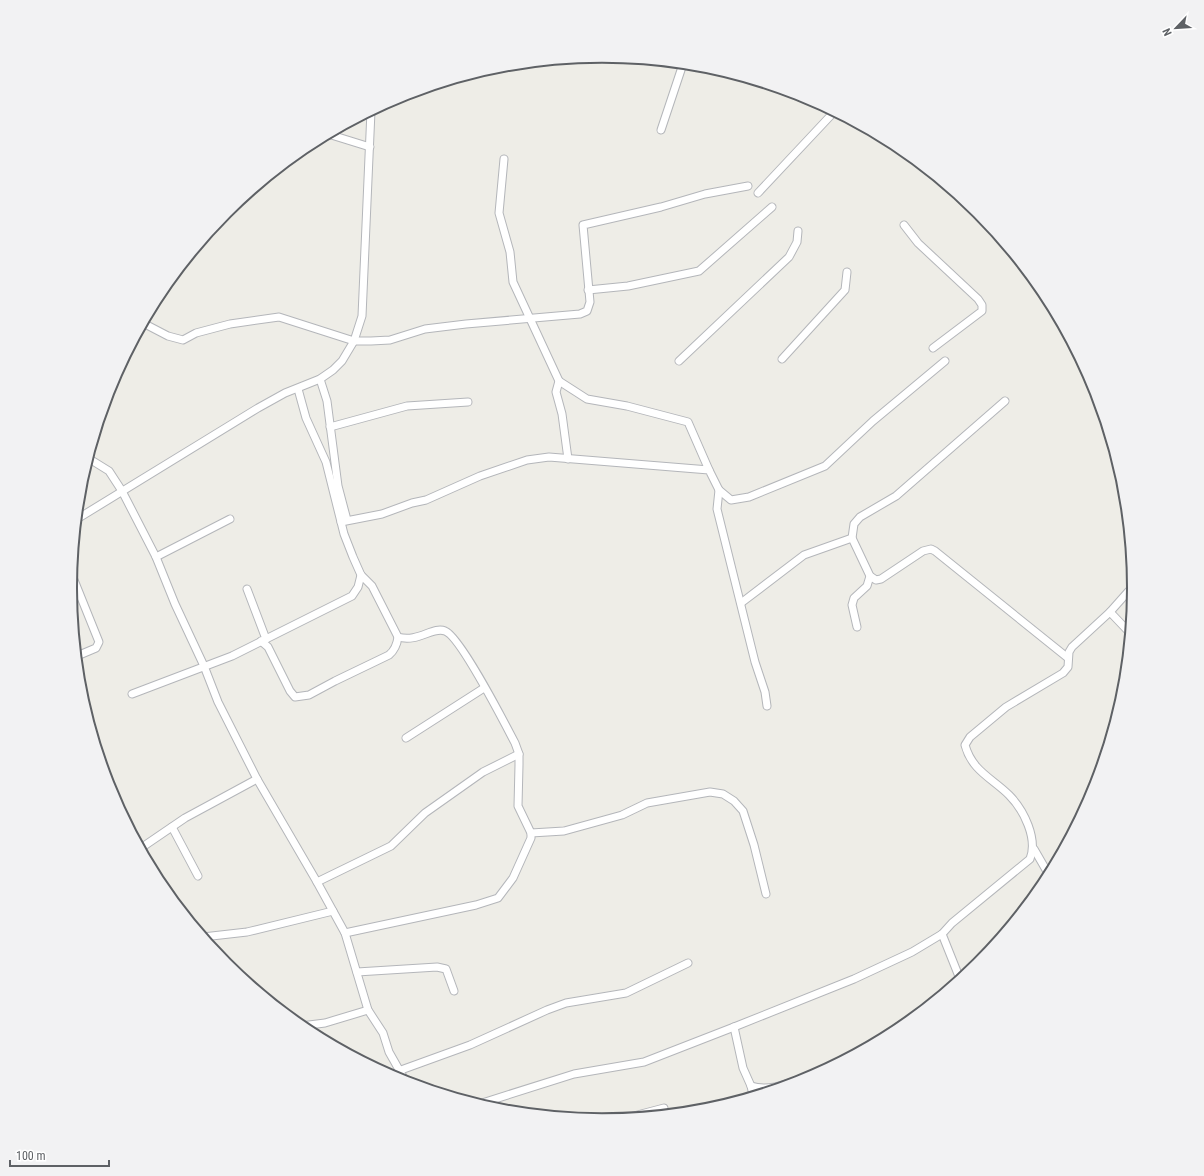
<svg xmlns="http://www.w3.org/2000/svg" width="1204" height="1176" viewBox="0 0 1204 1176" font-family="'Roboto Condensed',sans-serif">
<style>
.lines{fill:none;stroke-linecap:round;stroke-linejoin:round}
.minor-casing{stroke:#b4b6ba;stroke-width:9}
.minor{stroke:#fff;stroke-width:7}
.rim{fill:none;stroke:#5e6165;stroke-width:2}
</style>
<rect width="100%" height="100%" fill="#eeede7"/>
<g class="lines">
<defs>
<g id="minor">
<path d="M661 130 683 64"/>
<path d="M328 134 370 147"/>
<path d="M504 159 499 213 510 252 513 282 559 381 556 392 562 414 568 459"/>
<path d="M758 193 834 112"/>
<path d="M904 225 918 243 978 299 982 305V311L933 348"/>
<path d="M588 290 628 286 699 271 772 207"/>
<path d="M143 323 168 336 183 340 196 333 230 324 279 317 354 341H371L390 340 425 329 466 324 580 314 587 311 590 302 583 225 661 207 705 194 748 186"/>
<path d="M782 359 845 290 847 272"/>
<path d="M679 361 789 257 797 242 798 231"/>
<path d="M320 379 327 401 338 486 347 520"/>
<path d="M559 381 587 399 627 406 688 422 709 470"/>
<path d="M298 389 306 418 326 462 344 534 353 557 361 575 372 586 398 637C418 643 433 626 445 631 460 636 505 724 515 743L519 754V765L518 806 531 833V838L513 878 498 898 476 905 345 933"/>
<path d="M1005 401 896 496 860 517 854 524 852 538 870 576 876 580 881 579 923 551 931 549 935 551 1068 658"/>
<path d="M330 427 407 406 468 402"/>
<path d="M88 458 109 471 122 491 156 557 175 604 204 666 218 702 257 779 317 882 345 933 368 1010 383 1033 389 1052 406 1082"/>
<path d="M719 490 731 500 749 497 825 466 873 421 945 361"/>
<path d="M77 519 258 408 285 393 320 379 333 370 342 361 354 341 362 316 371 111"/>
<path d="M341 522 382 514 412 503 426 500 480 476 527 460 549 457 709 470 719 490 717 509 755 662 765 692 767 706"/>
<path d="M156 557 230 519"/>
<path d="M72 575 99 642 96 648 77 656"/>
<path d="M247 589 266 639"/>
<path d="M741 603 804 555 852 538"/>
<path d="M1110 612 1130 633"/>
<path d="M857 627 852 605 854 598 867 586 870 576"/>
<path d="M261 641 268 647 290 691 295 697 309 695 335 681 389 655C395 650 397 645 398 637"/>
<path d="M132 694 232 656 352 596 358 587 361 575"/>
<path d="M406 738 484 688"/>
<path d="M172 827 198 876"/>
<path d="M531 833 564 831 622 815 647 803 710 792 723 794 734 801 743 811 754 845 766 894"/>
<path d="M141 848 185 818 257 779"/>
<path d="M1034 849 1049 875"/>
<path d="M317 882 391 846 425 813 483 772 519 754"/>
<path d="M942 934 960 979"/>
<path d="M203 937 247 932 333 911"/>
<path d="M357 972 437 967 446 969 454 991"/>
<path d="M301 1026 325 1023 368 1010"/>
<path d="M734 1027 743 1068 751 1086 753 1095"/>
<path d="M401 1070 470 1045 547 1010 566 1003 626 993 688 963"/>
<path d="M751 1086C772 1093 795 1080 816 1074"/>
<path d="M479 1104 574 1074 644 1062 734 1027 854 979 912 952 942 934 952 923 1030 859C1038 839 1024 810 1009 795 992 778 972 771 965 745L970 737 1006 707 1063 673 1068 667 1069 652 1072 647 1110 612 1134 585"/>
<path d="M626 1118 664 1108"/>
</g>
</defs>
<use href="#minor" class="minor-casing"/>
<use href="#minor" class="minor"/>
</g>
<path d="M0 0H1204V1176H0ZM77 588a525 525 0 1 1 1050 0a525 525 0 1 1-1050 0Z" fill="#f2f2f3" fill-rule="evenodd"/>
<path class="rim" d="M77 588a525 525 0 1 1 1050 0a525 525 0 1 1-1050 0Z"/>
<g transform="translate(1176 28) rotate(245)" stroke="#ffffff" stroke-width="3" paint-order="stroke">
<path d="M0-3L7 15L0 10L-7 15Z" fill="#5e6165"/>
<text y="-6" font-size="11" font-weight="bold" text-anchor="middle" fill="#5e6165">N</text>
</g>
<path d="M10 1160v6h99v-6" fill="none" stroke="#5e6165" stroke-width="2"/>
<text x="16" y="1160" font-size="12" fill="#5e6165" stroke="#ffffff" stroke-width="3" paint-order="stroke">100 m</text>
</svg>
